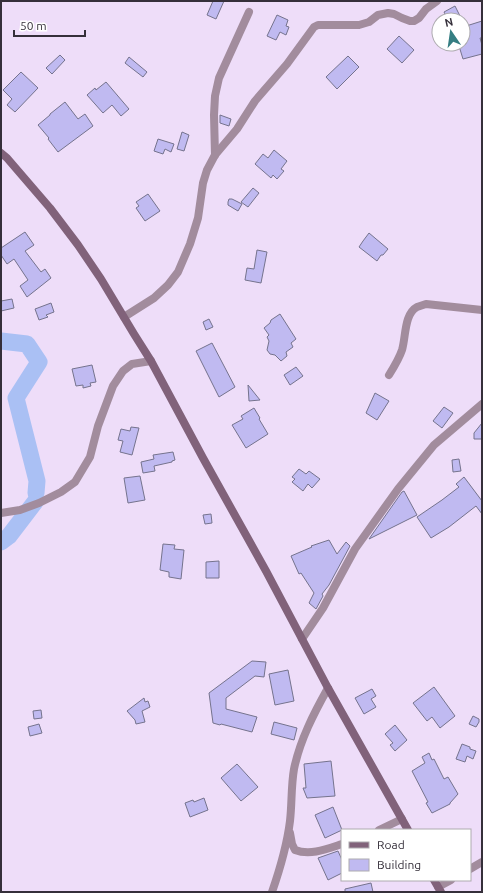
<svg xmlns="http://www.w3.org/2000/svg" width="483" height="893" viewBox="0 0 483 893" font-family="Ubuntu,sans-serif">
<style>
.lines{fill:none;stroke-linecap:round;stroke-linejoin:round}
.river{stroke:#aac0f4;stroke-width:17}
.building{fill:#c0baf1;stroke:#75738d}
.minor{stroke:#a28c9d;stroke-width:8}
.secondary{stroke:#81627a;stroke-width:8}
</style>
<rect width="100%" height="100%" fill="#eeddf9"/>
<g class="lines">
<g class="river">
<path d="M1 341 27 344 39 362 16 398 37 481 36 493"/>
<path d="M1 542 9 536 35 502"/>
</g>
</g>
<g class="building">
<path d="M213 1H224L216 19 207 15Z"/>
<path d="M455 6 462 20H448L444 12Z"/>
<path d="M277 15 288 20 286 26 289 27 286 35 280 32 276 40 267 36Z"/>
<path d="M482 21V38H480L482 45V54L463 59 459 46 466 44 463 36V27Z"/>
<path d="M399 36 414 50 402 63 387 49Z"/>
<path d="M60 55 65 60 52 74 46 68Z"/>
<path d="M348 56 359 67 337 89 326 77Z"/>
<path d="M129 57 147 72 143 77 125 63Z"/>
<path d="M21 72 38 88 15 112 7 105 12 99 3 90Z"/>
<path d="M106 82 129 109 121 116 112 105 103 113 87 95 95 88 96 90Z"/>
<path d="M65 102 78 119 85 114 93 126 58 152 48 139 49 138 38 125 50 115V114Z"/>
<path d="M220 115 231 119 229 126 220 123Z"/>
<path d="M182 132 189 135 184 151 177 149Z"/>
<path d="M158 139 174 144 171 152 165 149 163 154 154 151Z"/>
<path d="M274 150 287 161 281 169 284 171 277 179 273 175 271 178 255 164 263 154 268 158Z"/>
<path d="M253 188 259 193 248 207 241 202Z"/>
<path d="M148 194 160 211 145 221 136 208 139 206 136 202Z"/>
<path d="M229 199H232L242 204 238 211 228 205V202Z"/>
<path d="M25 232 34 245 25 251 41 272 45 269 51 278 27 297 20 286 28 280 14 259 7 264 1 255V248Z"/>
<path d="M369 233 388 249 383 255H381L377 261 359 247 363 241Z"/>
<path d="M257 250 267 252 261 283 245 280 247 268 254 269Z"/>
<path d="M12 299 14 308 1 311V301Z"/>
<path d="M51 303 54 312 46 315 48 317 39 320 35 309Z"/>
<path d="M280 314 296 339 291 343 293 347 286 352 287 356 281 361 275 355 270 354 267 350 269 341 267 337 269 335 264 328 270 323 271 320Z"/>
<path d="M209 319 213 327 206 330 203 322Z"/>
<path d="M212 343 235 387 219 397 196 351Z"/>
<path d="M92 365 96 382 90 383 91 386 83 388V385L76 386 72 369Z"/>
<path d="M296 367 303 376 290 385 284 375Z"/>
<path d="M248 385 260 400 249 401Z"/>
<path d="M375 393 389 401 377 420 366 413Z"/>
<path d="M444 407 453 413 442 428 433 421Z"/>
<path d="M254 408 260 418 259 419 268 434 246 448 232 425 243 419 241 416Z"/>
<path d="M482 423V439H474V433Z"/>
<path d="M131 427 139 428 132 455 120 452 123 441 118 440 121 429 130 431Z"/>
<path d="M173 452 175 460 172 461V462L154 466 155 471 143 473 141 462 154 459 153 455Z"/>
<path d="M459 459 461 471 453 472 452 460Z"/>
<path d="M299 469 306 474 309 471 320 479 312 488 308 484 303 491 292 482 295 479 292 477Z"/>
<path d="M140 476 145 500 128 503 124 478Z"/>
<path d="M464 477 482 501V514L476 506 449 527 431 538 417 517 442 500 459 487 456 484Z"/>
<path d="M404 491 417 515 369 539 402 492Z"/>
<path d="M211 514 212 523 205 524 203 515Z"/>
<path d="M329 540 337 554 346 542 350 546 329 585 322 594 323 596 316 609 309 603 314 593 301 573 299 574 291 556 312 547 311 546Z"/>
<path d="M163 544 175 545 174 549 184 550 181 579 169 577V572L160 570Z"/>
<path d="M219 561V578H206V562Z"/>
<path d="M252 661 266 662 264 677 255 676 226 698V709L257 717 252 732 221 724 220 725 213 723 209 693Z"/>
<path d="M288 670 294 701 275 705 269 674Z"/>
<path d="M434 687 455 716 440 728 432 717 427 721 413 703Z"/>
<path d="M372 689 376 696 371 699 376 707 364 714 355 698Z"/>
<path d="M144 698 145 702 148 701 150 707 142 711 145 722 136 724 135 720 127 711Z"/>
<path d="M41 710 42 718 34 719 33 711Z"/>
<path d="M473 716 479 719V722L476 727 469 724Z"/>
<path d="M274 722 297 728 294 740 271 734Z"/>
<path d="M39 724 42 733 30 736 28 727Z"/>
<path d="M395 725 407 740 395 751 390 745 393 743 385 734Z"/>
<path d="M462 744 470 747V749L476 751 473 759 467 756 465 762 456 759Z"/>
<path d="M429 753 432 760 434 759 444 779 448 777 458 794 450 803V804L432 813 426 803 428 802 412 771 425 763 422 757Z"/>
<path d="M331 761 335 796 307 798 303 788H306L304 764Z"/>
<path d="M237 764 258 787 241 801 221 778Z"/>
<path d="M204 798 208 810 190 817 185 803 193 800 194 802Z"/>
<path d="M333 807 342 830 325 838 315 815Z"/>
<path d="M338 851 342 860V873L328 880 318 858Z"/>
<path d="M371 883 373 892H345V889Z"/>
</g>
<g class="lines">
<g class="minor">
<path d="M215 155 214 115 215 96 219 78 249 12"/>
<path d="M124 317 154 298 168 285 178 272 190 244 198 218 203 183 207 170 215 155 237 129 255 101 287 64 314 27 318 25H359L369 22 378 15 388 13 394 14 402 18 410 21H414L419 18 426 9 437 1"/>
<path d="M389 375C394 367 399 359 402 350 406 337 404 314 417 307 420 306 423 305 426 304L482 310"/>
<path d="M1 513 20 510 39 503 61 492 75 482 90 457 98 426 113 386 123 371 132 364 151 361"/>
<path d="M302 639 323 608 355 549 398 489 434 445 482 404"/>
<path d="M379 830 402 819"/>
<path d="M290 833 292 844 295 850C310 856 327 849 342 844"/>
<path d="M470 869 482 862"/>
<path d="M438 887 451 880"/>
<path d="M272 892C280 869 287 845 290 821 292 804 291 786 294 769 300 740 314 713 328 688"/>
</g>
<g class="secondary">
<path d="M1 153 7 158 50 208 78 245 101 279 134 334 151 361 203 458 266 571 328 688 408 830"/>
<path d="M434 880 441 892"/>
</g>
</g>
<rect width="483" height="893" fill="none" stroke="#352f3a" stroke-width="4"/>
<rect x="341" y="829" width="130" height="52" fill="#ffffff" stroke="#aeacb0"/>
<rect x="349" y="842" width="20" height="6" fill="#81627a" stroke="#aeacb0"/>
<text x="377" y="849" font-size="12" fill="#352f3a">Road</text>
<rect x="349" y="859" width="20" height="12" fill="#c0baf1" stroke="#aeacb0"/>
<text x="377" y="869" font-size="12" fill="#352f3a">Building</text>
<g transform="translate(451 32) rotate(347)"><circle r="19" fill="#ffffff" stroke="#aeacb0"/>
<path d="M0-3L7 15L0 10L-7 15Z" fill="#357e82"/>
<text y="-6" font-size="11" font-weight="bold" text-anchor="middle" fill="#352f3a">N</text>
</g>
<path d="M14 30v6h71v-6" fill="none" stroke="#352f3a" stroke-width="2"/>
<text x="20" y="30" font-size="12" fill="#352f3a" stroke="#ffffff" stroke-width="3" paint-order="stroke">50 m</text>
</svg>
